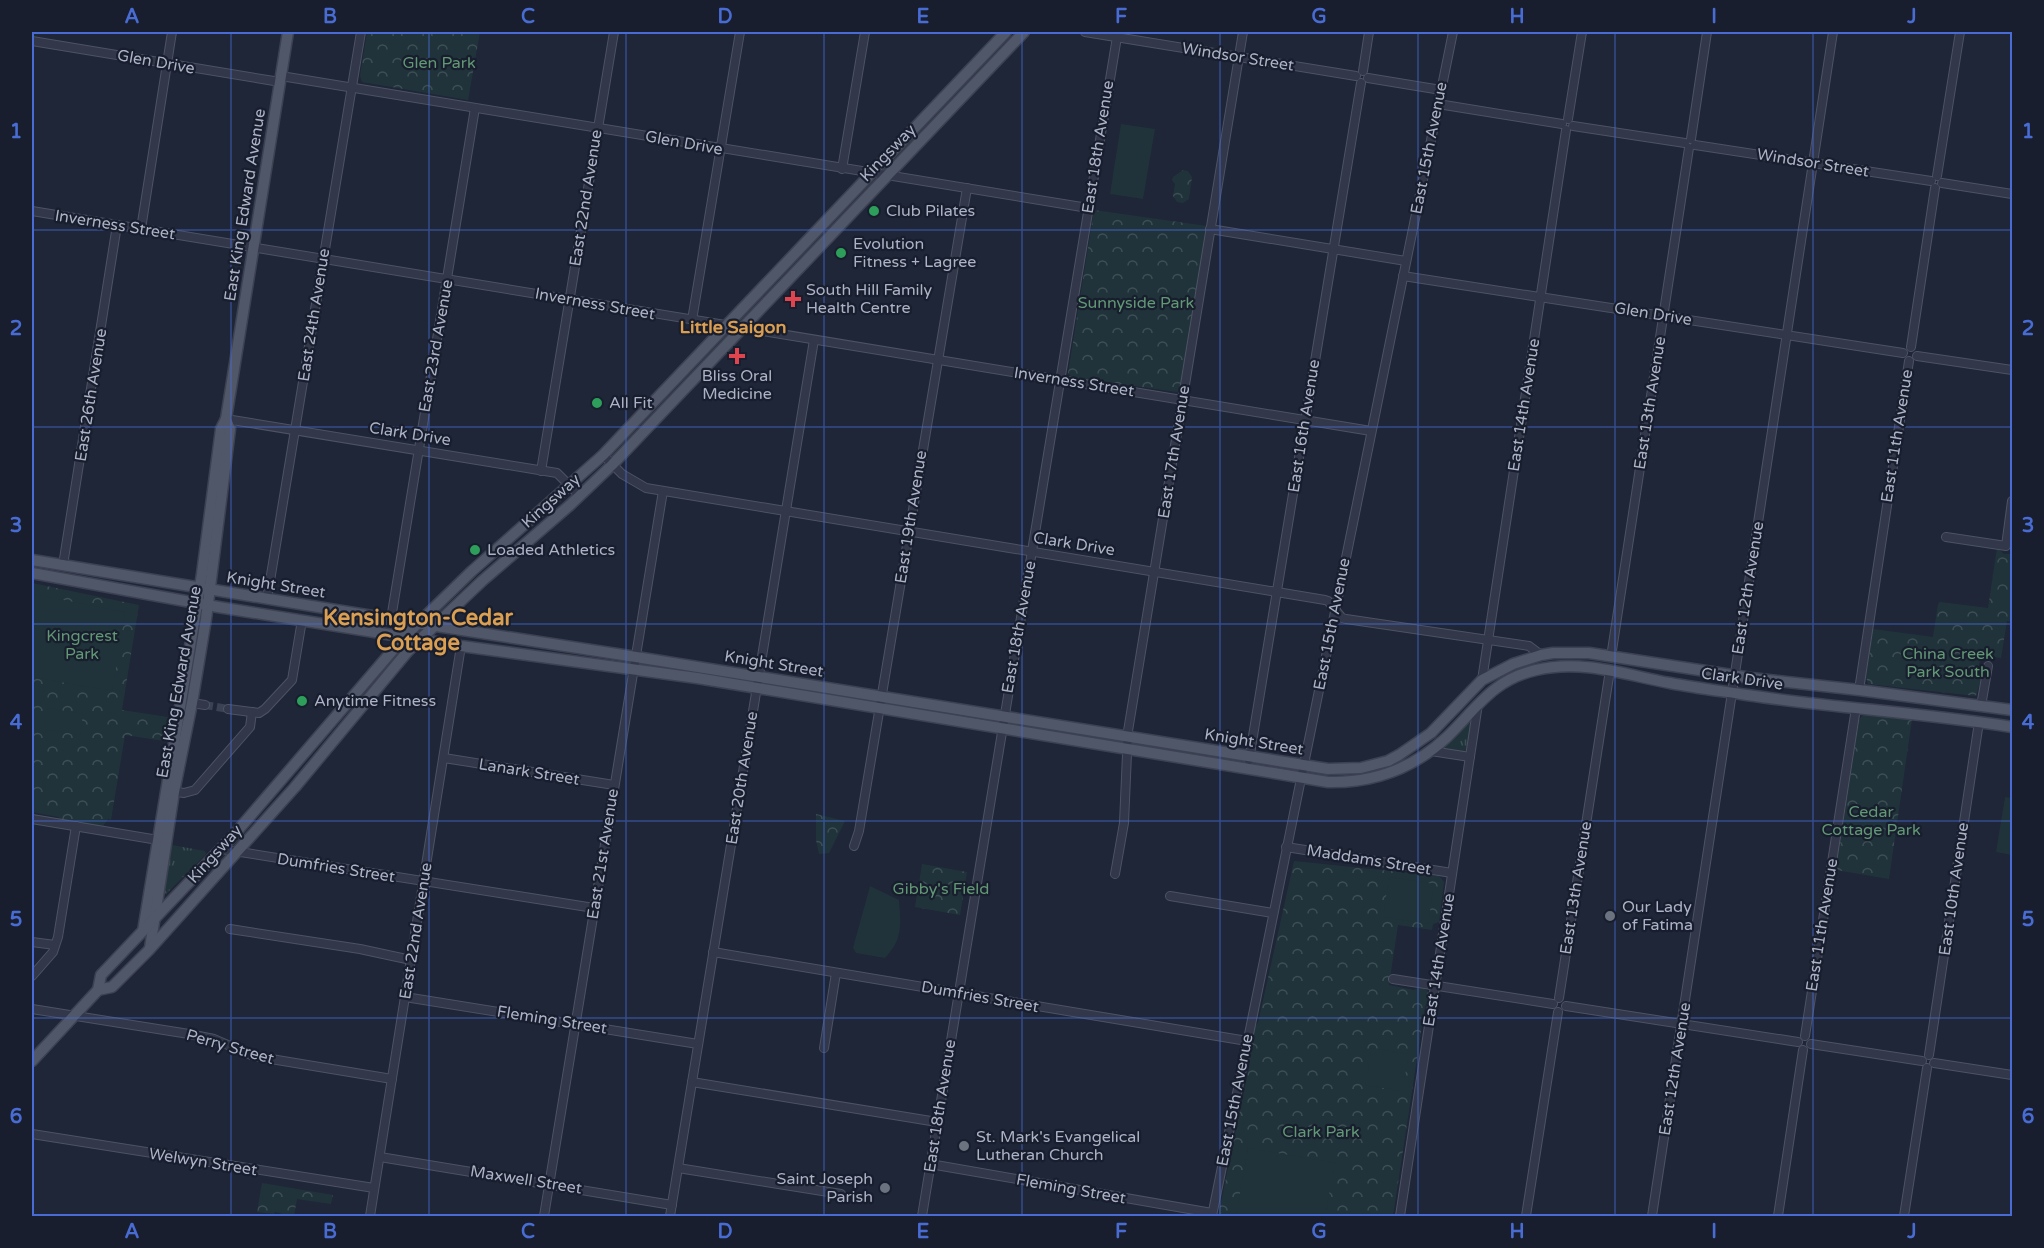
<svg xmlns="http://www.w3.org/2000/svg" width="2044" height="1248" viewBox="0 0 2044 1248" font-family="'Varela Round',sans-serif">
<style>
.grass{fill:url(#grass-tufts)}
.park{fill:url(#park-crowns)}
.garden{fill:#20333a}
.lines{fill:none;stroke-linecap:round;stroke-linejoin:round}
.minor-tunnel{stroke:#3a4254;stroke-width:8;stroke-dasharray:8 4;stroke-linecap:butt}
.minor-casing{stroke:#4d5364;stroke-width:10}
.major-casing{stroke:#3c4252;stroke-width:13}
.minor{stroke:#323849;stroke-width:8}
.major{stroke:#505769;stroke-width:10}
.grid{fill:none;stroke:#486cd3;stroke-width:1.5;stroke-opacity:0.55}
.leisure-dot{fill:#2e9e5b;stroke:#181e2d;stroke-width:2}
.health-dot{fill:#e0444e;stroke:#181e2d;stroke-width:2}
.worship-dot{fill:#6b7280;stroke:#181e2d;stroke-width:2}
.labels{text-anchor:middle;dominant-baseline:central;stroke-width:4.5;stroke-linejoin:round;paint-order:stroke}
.street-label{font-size:16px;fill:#acb3c6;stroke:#181e2d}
.park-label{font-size:16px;fill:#629875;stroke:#181e2d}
.poi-label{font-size:16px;fill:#acb3c6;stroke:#181e2d;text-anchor:start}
.neighbourhood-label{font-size:18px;font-weight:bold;fill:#db9f52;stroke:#181e2d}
.district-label{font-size:22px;font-weight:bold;fill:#db9f52;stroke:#181e2d}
.neatline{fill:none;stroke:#486cd3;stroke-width:2}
.grid-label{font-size:20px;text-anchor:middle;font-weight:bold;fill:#486cd3}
</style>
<defs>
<pattern id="grass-tufts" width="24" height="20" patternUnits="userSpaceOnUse" patternTransform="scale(1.5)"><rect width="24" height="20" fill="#20333a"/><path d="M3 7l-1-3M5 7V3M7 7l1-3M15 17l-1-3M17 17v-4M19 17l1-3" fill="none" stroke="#3e4e55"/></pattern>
<pattern id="park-crowns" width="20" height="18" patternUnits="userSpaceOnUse" patternTransform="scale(1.5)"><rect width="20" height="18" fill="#20333a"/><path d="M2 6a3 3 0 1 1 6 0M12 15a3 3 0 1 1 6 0" fill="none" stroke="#3e4e55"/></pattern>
</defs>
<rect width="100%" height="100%" fill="#1e2638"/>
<g class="grass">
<path d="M1467 722 1471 724 1466 750 1461 753 1444 749Z"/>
<path d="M172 845 205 851 206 854 166 894 164 891 169 851Z"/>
</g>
<g class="park">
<path d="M367 32H480L468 100 362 82 360 76Z"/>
<path d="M1183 170 1188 171 1192 177 1189 199 1183 203 1177 202 1173 196 1175 184 1172 180 1173 177Z"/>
<path d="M1094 210 1207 226 1180 389 1177 392 1072 377 1068 373Z"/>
<path d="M1997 548 2004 554H2012V622L2007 621 2001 658 1987 656 1979 663 1981 679 1976 696 1868 684 1866 677 1873 629 1933 637 1938 604 1940 602 1988 608Z"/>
<path d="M32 583 139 605 122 710 174 718 170 742 125 735 111 820 108 819 103 826 62 820 58 817 32 812Z"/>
<path d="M1867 714 1912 719 1889 879 1836 870 1859 720 1862 716Z"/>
<path d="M816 814 845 821 829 853 819 854 816 840Z"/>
<path d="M1294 861 1439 876 1444 882 1439 922 1433 924 1432 930 1398 925 1389 985 1414 990 1418 988 1425 989 1430 994 1429 1002 1425 1006 1393 1216H1218L1250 1063 1248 1058 1254 1027 1258 1023Z"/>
<path d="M922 864 967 872 960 915 915 907Z"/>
<path d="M262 1183 333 1195 331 1204 297 1199 294 1216H283V1214L275 1212 274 1214 257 1212Z"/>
</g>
<g class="garden">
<path d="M1121 124 1155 129 1143 199 1110 194Z"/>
<path d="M32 594 125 612 112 691 32 677Z"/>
<path d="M48 708 83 714 80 735 45 729Z"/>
<path d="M2005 797 2012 798V855L1996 852Z"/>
<path d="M1389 877 1434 884 1428 924 1383 917Z"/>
<path d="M870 886 899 900C901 925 903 939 885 958L856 953 853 948Z"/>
<path d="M1372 1048 1409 1054 1402 1091 1365 1085Z"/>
<path d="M1248 1148 1335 1163 1325 1216H1236Z"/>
</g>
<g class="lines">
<path class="minor-tunnel" d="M205 705 228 709"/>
<defs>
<g id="minor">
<path d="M1085 32 1356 76"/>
<path d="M32 41 280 82"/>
<path d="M1363 71 1369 32"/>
<path d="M281 76 1088 208"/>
<path d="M1368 78 1441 90"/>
<path d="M1438 104 1562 124"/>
<path d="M1568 119 1582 32"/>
<path d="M1573 126 1685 143"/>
<path d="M1691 139 1707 32"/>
<path d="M1695 145 1931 181"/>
<path d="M842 169 865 32"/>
<path d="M1937 176 1960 32"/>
<path d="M1942 183 2012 194"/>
<path d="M32 211 1371 431"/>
<path d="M141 229 172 32"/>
<path d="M1210 229 1406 261"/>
<path d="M1403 276 1903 353"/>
<path d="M692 320 740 32"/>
<path d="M1911 347 1935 188"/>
<path d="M1917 356 2012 370"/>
<path d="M226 419 557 473 580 496"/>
<path d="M603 455 622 474 646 488 1325 600 1328 601 1342 618 1346 619 1529 646 1541 655"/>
<path d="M541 471 614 32"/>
<path d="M1946 537 2006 546 2012 501"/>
<path d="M63 565 117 225"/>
<path d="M267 599 361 32"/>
<path d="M391 619 475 108"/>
<path d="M1611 657 1689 148"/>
<path d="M1482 680 1566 130"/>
<path d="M1859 690 1909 361"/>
<path d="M192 703 205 705"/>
<path d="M1981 706 1988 666"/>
<path d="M228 709 259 713 265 709 292 680 302 620"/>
<path d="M1431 751 1470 757"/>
<path d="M444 758 614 785"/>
<path d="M1249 760 1361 83"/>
<path d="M170 791 184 793 195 790 250 727 252 712"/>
<path d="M32 819 164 841"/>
<path d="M854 846 859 831 967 188"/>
<path d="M1286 847 1452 873"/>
<path d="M221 849 594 908"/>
<path d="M1115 874 1124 823 1128 731 1243 32"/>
<path d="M1170 896 1273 913"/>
<path d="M230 929 360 949 411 960"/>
<path d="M32 942 55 945"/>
<path d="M713 952 1247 1041"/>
<path d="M32 976 53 952 58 937 76 826"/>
<path d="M1393 979 1553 1004"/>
<path d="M405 997 698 1044"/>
<path d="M1559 998 1610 670"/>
<path d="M1566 1006 1798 1042"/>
<path d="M32 1009 189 1034 214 1039 251 1055 265 1058 392 1079"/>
<path d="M1805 1036 1856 708"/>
<path d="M1811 1044 1922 1061"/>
<path d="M824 1048 836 973"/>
<path d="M1929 1055 1979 722"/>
<path d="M1934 1063 2012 1075"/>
<path d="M692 1082 937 1122"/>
<path d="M32 1134 374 1188"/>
<path d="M380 1157 672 1205"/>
<path d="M930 1164 1212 1213"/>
<path d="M678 1168 841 1194"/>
<path d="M370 1216 461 646"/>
<path d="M544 1216 663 491"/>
<path d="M670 1216 814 340"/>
<path d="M922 1216 1117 37"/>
<path d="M1212 1216 1453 32"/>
<path d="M1400 1216 1478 704"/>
<path d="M1526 1216 1558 1012"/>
<path d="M1652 1216 1833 32"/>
<path d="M1778 1216 1803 1050"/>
<path d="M1904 1216 1927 1068"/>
</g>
<g id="major">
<path d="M32 560 391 619 636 657 1328 769 1361 768 1388 761 1399 755 1431 733 1482 680 1513 664 1541 655 1553 653H1589L1751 678 1859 690 2012 710"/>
<path d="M32 573 218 607 461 646 697 678 1328 782C1373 783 1414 768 1447 737 1477 708 1492 680 1536 670 1582 659 1626 675 1670 683 1696 688 1721 691 1747 695 1835 708 1924 713 2012 727"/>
<path d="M143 931 202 574 221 429 226 419 288 32"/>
<path d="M150 948 174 792 192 703 206 619 230 429 226 419"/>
<path d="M98 990 112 987 149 950 295 787 408 651 482 581 570 505 612 465 1024 32"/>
<path d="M32 1061 98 990 101 975 233 836 405 636 472 571 603 455 1006 32"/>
</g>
</defs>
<use href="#minor" class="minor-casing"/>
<use href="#major" class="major-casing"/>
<use href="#minor" class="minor"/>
<use href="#major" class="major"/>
</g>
<path class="grid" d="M231 32V1216M429 32V1216M626 32V1216M824 32V1216M1022 32V1216M1220 32V1216M1418 32V1216M1615 32V1216M1813 32V1216M32 230H2012M32 427H2012M32 624H2012M32 821H2012M32 1018H2012"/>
<g class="leisure-dot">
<circle cx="874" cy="211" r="6"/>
<circle cx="841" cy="253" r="6"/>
<circle cx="597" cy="403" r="6"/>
<circle cx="475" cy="550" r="6"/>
<circle cx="302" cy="701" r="6"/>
</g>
<g class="health-dot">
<path d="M790 290h6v6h6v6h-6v6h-6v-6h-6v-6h6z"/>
<path d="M734 347h6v6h6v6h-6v6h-6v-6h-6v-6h6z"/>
</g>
<g class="worship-dot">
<circle cx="1610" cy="916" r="6"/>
<circle cx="964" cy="1146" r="6"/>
<circle cx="885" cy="1188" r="6"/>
</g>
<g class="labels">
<g class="street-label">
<text transform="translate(1238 57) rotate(9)">Windsor Street</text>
<text transform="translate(156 62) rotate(10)">Glen Drive</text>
<text transform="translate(684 143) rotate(10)">Glen Drive</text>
<text transform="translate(1098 147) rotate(-81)">East 18th Avenue</text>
<text transform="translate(1429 148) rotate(-79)">East 15th Avenue</text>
<text transform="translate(888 153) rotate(-46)">Kingsway</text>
<text transform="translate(1813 163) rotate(9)">Windsor Street</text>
<text transform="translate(586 198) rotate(-81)">East 22nd Avenue</text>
<text transform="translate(245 205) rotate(-81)">East King Edward Avenue</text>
<text transform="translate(115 225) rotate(9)">Inverness Street</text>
<text transform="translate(595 304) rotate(10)">Inverness Street</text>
<text transform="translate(1653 314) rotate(9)">Glen Drive</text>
<text transform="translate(314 315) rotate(-81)">East 24th Avenue</text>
<text transform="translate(436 346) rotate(-80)">East 23rd Avenue</text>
<text transform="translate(1074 382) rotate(9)">Inverness Street</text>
<text transform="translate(91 395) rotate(-81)">East 26th Avenue</text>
<text transform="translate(1650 403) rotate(-81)">East 13th Avenue</text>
<text transform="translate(1524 405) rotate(-81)">East 14th Avenue</text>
<text transform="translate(1304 426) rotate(-81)">East 16th Avenue</text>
<text transform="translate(410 434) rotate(9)">Clark Drive</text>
<text transform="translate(1897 436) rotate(-81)">East 11th Avenue</text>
<text transform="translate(1174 452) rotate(-81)">East 17th Avenue</text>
<text transform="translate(551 501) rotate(-42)">Kingsway</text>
<text transform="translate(911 517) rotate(-81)">East 19th Avenue</text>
<text transform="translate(1074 544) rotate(9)">Clark Drive</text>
<text transform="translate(276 585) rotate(9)">Knight Street</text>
<text transform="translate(1748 588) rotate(-81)">East 12th Avenue</text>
<text transform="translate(1332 624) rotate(-79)">East 15th Avenue</text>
<text transform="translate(1019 627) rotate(-80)">East 18th Avenue</text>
<text transform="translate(774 664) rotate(9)">Knight Street</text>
<text transform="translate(1742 679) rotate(8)">Clark Drive</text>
<text transform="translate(179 682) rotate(-80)">East King Edward Avenue</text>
<text transform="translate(1254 742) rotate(9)">Knight Street</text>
<text transform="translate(529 772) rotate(9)">Lanark Street</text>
<text transform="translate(742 778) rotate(-81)">East 20th Avenue</text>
<text transform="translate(215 854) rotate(-48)">Kingsway</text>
<text transform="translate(603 854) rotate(-81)">East 21st Avenue</text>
<text transform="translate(1369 860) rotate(9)">Maddams Street</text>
<text transform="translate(336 868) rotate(9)">Dumfries Street</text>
<text transform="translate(1576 888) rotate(-81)">East 13th Avenue</text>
<text transform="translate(1954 889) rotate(-82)">East 10th Avenue</text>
<text transform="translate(1822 925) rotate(-81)">East 11th Avenue</text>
<text transform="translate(416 931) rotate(-81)">East 22nd Avenue</text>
<text transform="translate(1439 960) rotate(-81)">East 14th Avenue</text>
<text transform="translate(980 997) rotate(10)">Dumfries Street</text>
<text transform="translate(552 1020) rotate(9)">Fleming Street</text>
<text transform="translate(230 1047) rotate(16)">Perry Street</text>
<text transform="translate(1675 1069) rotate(-81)">East 12th Avenue</text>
<text transform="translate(1235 1100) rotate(-79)">East 15th Avenue</text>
<text transform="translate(940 1106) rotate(-81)">East 18th Avenue</text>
<text transform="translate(203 1162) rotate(9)">Welwyn Street</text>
<text transform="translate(526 1180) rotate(9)">Maxwell Street</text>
<text transform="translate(1071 1189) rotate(10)">Fleming Street</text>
</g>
<g class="park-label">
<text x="439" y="63">Glen Park</text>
<text x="1136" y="303">Sunnyside Park</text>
<text x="82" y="636">Kingcrest<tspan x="82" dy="18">Park</tspan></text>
<text x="1948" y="654">China Creek<tspan x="1948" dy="18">Park South</tspan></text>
<text x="1871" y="812">Cedar<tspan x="1871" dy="18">Cottage Park</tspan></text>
<text x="941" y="889">Gibby's Field</text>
<text x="1321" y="1132">Clark Park</text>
</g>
<g class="poi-label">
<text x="886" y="211">Club Pilates</text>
<text x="853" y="244">Evolution<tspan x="853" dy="18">Fitness + Lagree</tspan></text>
<text x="806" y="290">South Hill Family<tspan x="806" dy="18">Health Centre</tspan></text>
<text x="737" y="376" text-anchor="middle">Bliss Oral<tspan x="737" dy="18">Medicine</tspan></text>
<text x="609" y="403">All Fit</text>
<text x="487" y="550">Loaded Athletics</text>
<text x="314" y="701">Anytime Fitness</text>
<text x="1622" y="907">Our Lady<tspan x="1622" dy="18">of Fatima</tspan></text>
<text x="976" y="1137">St. Mark's Evangelical<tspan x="976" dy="18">Lutheran Church</tspan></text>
<text x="873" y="1179" text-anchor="end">Saint Joseph<tspan x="873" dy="18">Parish</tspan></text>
</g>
<g class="neighbourhood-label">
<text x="733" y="327">Little Saigon</text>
</g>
<g class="district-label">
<text x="418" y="618">Kensington-Cedar<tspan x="418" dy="25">Cottage</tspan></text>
</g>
</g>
<rect width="2044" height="1248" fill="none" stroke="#181e2d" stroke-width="66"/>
<rect x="33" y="33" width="1978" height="1182" class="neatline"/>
<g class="grid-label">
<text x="132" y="23">A</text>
<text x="330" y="23">B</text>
<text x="528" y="23">C</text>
<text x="725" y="23">D</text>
<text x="923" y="23">E</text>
<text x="1121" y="23">F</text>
<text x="1319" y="23">G</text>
<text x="1517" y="23">H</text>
<text x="1714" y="23">I</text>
<text x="1912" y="23">J</text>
<text x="16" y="138">1</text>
<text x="2028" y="138">1</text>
<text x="16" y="335">2</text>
<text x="2028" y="335">2</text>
<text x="16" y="532">3</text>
<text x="2028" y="532">3</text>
<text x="16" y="729">4</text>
<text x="2028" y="729">4</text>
<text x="16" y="926">5</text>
<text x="2028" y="926">5</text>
<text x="16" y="1123">6</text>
<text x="2028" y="1123">6</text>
<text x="132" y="1238">A</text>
<text x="330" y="1238">B</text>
<text x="528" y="1238">C</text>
<text x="725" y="1238">D</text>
<text x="923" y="1238">E</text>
<text x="1121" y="1238">F</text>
<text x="1319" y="1238">G</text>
<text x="1517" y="1238">H</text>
<text x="1714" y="1238">I</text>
<text x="1912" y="1238">J</text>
</g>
</svg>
